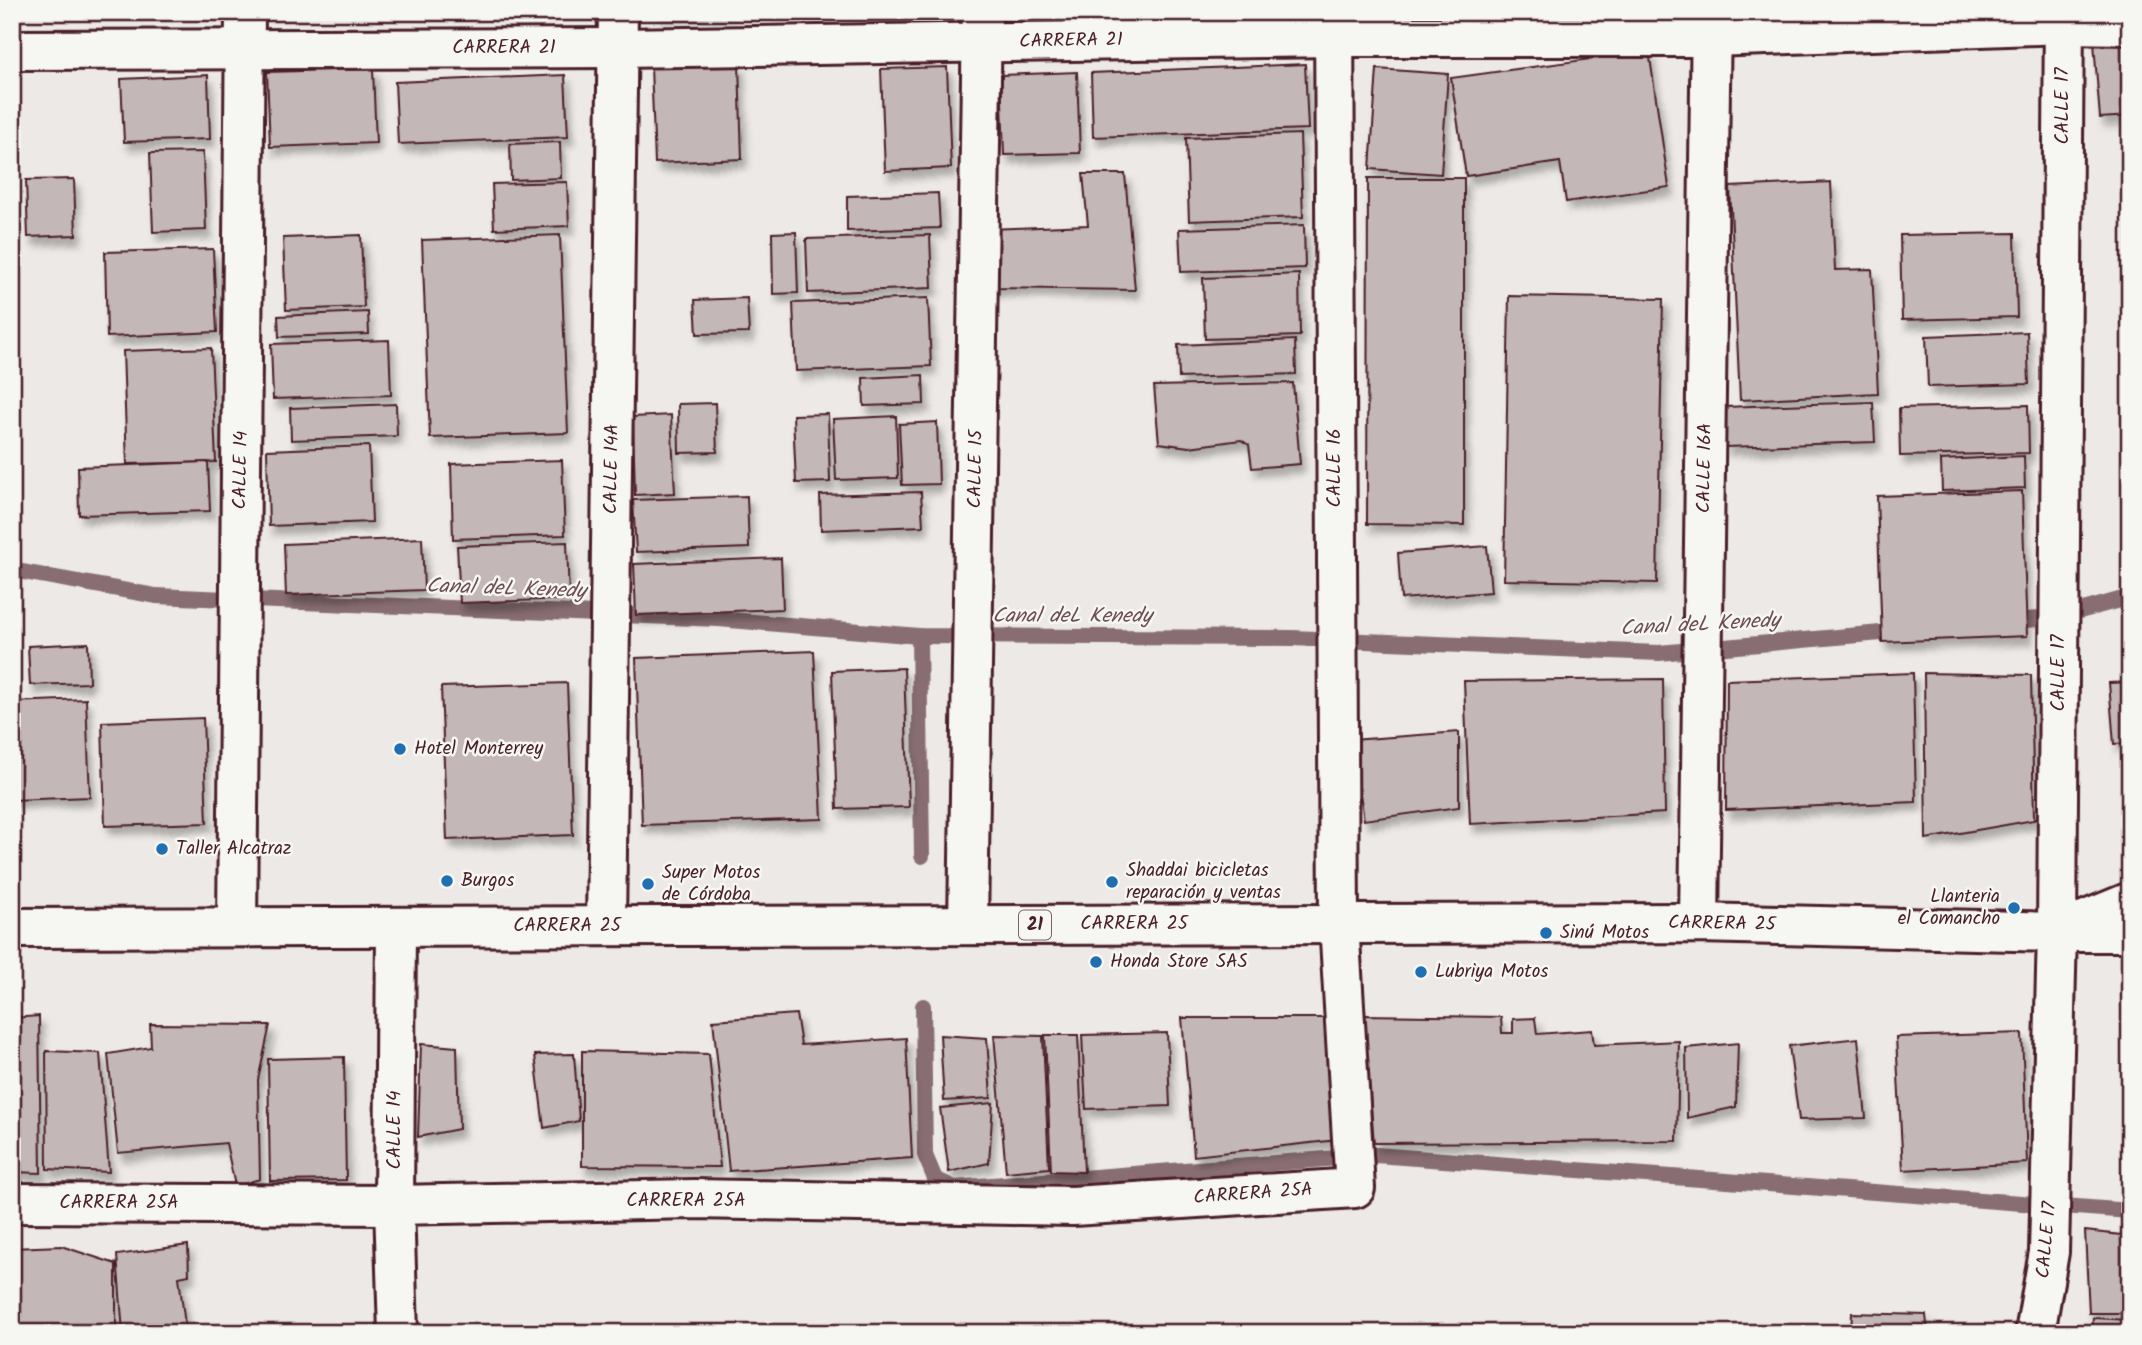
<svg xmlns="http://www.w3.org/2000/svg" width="2142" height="1345" viewBox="0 0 2142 1345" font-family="Kalam,sans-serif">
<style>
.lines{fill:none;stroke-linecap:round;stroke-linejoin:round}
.stream{stroke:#886e73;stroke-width:16}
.building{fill:#c4b7b7;stroke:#4a1f2b;stroke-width:2;filter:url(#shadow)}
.minor-casing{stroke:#4a1f2b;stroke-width:44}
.secondary-casing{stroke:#4a1f2b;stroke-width:44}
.primary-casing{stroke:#4a1f2b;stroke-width:44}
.minor{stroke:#f6f6f2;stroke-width:38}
.secondary{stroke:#f6f6f2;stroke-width:38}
.primary{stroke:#f6f6f2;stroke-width:38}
.poi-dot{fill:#1f6fb2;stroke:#f6f6f2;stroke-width:2.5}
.labels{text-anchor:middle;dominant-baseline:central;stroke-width:5;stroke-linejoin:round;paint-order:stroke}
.shield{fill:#f6f6f2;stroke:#7e6067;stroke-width:2}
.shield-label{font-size:18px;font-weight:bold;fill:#4a1f2b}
.street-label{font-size:19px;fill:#4a1f2b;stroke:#f6f6f2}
.poi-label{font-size:19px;fill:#4a1f2b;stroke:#f6f6f2;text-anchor:start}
.water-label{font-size:21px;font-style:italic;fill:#6e4d55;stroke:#f6f6f2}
</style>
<defs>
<filter id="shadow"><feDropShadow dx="4.5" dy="8" stdDeviation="3.5" flood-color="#0004"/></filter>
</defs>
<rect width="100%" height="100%" fill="#ece9e6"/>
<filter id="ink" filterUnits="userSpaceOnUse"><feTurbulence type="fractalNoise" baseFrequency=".0143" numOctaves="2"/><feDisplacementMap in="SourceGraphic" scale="14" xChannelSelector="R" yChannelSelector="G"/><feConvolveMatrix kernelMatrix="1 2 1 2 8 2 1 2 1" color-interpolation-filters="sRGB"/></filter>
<g filter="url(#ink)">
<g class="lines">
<g class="stream">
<path d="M12 570 156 596 718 619 919 636 1292 638 1659 653 1903 631"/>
<path d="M2006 622 2058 617 2130 597"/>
<path d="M919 636 922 856"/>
<path d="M923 1006 925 1155 935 1179 954 1188 1376 1155 2130 1211"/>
</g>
</g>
<g class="building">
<path d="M656 12H731V13L656 14Z"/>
<rect x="1375" y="12" width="93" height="5"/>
<path d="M2130 40V116L2100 118 2094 43Z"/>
<path d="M1649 51 1669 187 1566 202 1560 162 1466 176 1451 78Z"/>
<path d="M739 64 742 159 655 163 651 67Z"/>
<path d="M1305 64 1308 129 1093 137 1091 73Z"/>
<path d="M947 67 951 168 885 171 881 69Z"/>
<path d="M373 69 376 143 270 147 267 72Z"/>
<path d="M1377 69 1448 74 1441 174 1370 169Z"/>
<path d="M1077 72 1080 153 1004 155 1001 75Z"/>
<path d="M208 75 210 139 124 142 121 79Z"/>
<path d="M565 75 568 137 398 144 395 82Z"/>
<path d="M1300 134 1303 217 1189 221 1186 138Z"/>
<path d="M560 142 561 178 511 180 510 144Z"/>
<path d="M203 152 206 230 153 232 150 153Z"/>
<path d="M1083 174H1125L1135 290 990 288 988 229 1088 225Z"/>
<path d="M1368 178H1464V525L1367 524Z"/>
<path d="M74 179 76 235 28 237 26 180Z"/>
<path d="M567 182 569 226 494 229 492 184Z"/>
<path d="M1831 182 1835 270 1872 269 1878 393 1740 400 1730 187Z"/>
<path d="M938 193 940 228 847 231V196Z"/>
<path d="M1304 225 1305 268 1181 272 1179 229Z"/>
<path d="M796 232 798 293 773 294 772 233Z"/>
<path d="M2015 233 2017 317 1902 320 1900 235Z"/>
<path d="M361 235 364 307 286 310 283 238Z"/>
<path d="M560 235 568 433 430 438 422 240Z"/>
<path d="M930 235 932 288 808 293 806 239Z"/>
<path d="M213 249 217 332 107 337 105 252Z"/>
<path d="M1299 274 1300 336 1205 339 1203 278Z"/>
<path d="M1509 296 1663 299 1657 583 1504 580Z"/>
<path d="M747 298 749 333 697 334 695 300Z"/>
<path d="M928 298 931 366 796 371 793 303Z"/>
<path d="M368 312 369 334 279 337 278 316Z"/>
<path d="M2027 332 2029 384 1928 387 1926 336Z"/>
<path d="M389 340 391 395 273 399 271 344Z"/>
<path d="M1295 340 1296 374 1179 378 1178 345Z"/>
<path d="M211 348 216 462 127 464 123 351Z"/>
<path d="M923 375 924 404 864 406 863 378Z"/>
<path d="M1293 383 1300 464 1252 468 1249 445 1241 440 1189 447 1159 443 1154 386Z"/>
<path d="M1873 402 1875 442 1725 447 1724 407Z"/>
<path d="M715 403 717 452 679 453 678 404Z"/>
<path d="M396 404 397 436 291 440 290 408Z"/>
<path d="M2028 405 2029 453 1900 456 1899 408Z"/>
<path d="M828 414 830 482 796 483 793 415Z"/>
<path d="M671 415 675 493 635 495 633 417Z"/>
<path d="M896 416 898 478 836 480 833 419Z"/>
<path d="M937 422 939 484 902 485 899 424Z"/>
<path d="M369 446 372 522 269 526 267 450Z"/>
<path d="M2024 456 2025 488 1942 491 1941 460Z"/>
<path d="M562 460 565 535 453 539 451 464Z"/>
<path d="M208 462 210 511 79 515 78 467Z"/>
<path d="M2022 491 2027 636 1882 642 1877 496Z"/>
<path d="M921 492 923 526 821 530 820 495Z"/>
<path d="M747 496 749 548 636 552 633 500Z"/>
<path d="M422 538 424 590 286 595 284 544Z"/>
<path d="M567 542 569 599 460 603 457 546Z"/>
<path d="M1487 546 1491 592 1401 599 1398 553Z"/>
<path d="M781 558 783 609 636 615 634 564Z"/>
<path d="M88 643 89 683 30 685 28 646Z"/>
<path d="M814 651 822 819 642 825 636 658Z"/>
<path d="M904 668 909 807 837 809 832 671Z"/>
<path d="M1913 673 1916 802 1726 810 1727 680Z"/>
<path d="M1924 673 2031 675 2034 820 1926 839Z"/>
<path d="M1663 679 1665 813 1470 824 1464 681Z"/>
<path d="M2130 682V743L2114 744 2109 683Z"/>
<path d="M567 683 573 835 447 840 441 687Z"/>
<path d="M86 699 90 797 12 800V702Z"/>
<path d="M203 718 207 823 105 826 102 722Z"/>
<path d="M1459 732V807L1364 820 1352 740Z"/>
<path d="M796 1014 801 1045 906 1038 912 1158 729 1171 713 1020Z"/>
<path d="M1363 1015 1501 1017 1502 1033H1513V1019L1535 1018 1537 1034 1592 1030 1594 1045 1679 1041 1677 1141 1374 1143Z"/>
<path d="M39 1016 41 1173 12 1172V1018Z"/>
<path d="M1182 1018H1333L1337 1140 1194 1156Z"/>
<path d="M150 1024 270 1025 258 1080 260 1179 235 1186 226 1143 118 1153 108 1054 151 1047Z"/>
<path d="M1167 1033 1170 1106 1086 1109 1082 1035Z"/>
<path d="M2022 1033 2027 1163 1903 1170 1896 1037Z"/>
<path d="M940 1035 987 1038 991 1098 944 1101Z"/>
<path d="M994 1035 1043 1036 1049 1168 1006 1172Z"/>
<path d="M1045 1035H1078L1084 1172 1051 1171Z"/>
<path d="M1858 1038 1866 1118 1799 1120 1789 1046Z"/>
<path d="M1738 1043 1736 1107 1687 1118 1686 1048Z"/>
<path d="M421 1044 457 1047 459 1129 418 1137Z"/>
<path d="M46 1051 100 1053 109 1172 47 1169Z"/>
<path d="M582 1051 709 1054 720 1167 582 1166Z"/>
<path d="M574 1054 579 1121 544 1128 535 1055Z"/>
<path d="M344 1057 346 1180 270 1181 268 1059Z"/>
<path d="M993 1103 989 1163 949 1172 940 1108Z"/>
<path d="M2085 1231 2130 1236V1313H2089Z"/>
<path d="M188 1245 189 1275 179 1277 186 1333H123L117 1255Z"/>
<path d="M61 1246 116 1264V1333H12V1248Z"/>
<path d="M1852 1313 1926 1315 1928 1333H1851Z"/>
<path d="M2093 1318 2130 1320V1333H2092Z"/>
</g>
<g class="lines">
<defs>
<g id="minor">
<path d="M12 50 618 48 1333 37H1711L2064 24 2130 25"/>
<path d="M1699 923 1711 12"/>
<path d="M968 925 982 12"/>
<path d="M606 926 618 12"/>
<path d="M237 927 245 12"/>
<path d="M396 927 394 1205 398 1333"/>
<path d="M12 1203 394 1205 694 1199 1073 1206 1355 1188 1339 923 1334 12"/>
<path d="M2035 1333 2049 1252 2057 932 2064 12"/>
</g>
<path id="secondary" d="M2057 932 2130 902"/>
<path id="primary" d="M12 928 1699 923 2057 932H2130"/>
</defs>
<use href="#minor" class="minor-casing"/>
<use href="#secondary" class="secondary-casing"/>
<use href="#primary" class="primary-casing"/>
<use href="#minor" class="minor"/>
<use href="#secondary" class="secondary"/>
<use href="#primary" class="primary"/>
</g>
</g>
<g class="poi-dot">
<circle cx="400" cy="749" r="7"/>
<circle cx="162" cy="849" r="7"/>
<circle cx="447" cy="881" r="7"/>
<circle cx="1112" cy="882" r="7"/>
<circle cx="648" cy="884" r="7"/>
<circle cx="2014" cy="908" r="7"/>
<circle cx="1546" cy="933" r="7"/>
<circle cx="1096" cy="962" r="7"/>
<circle cx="1421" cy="972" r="7"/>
</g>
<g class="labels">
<rect class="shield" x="1019" y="910.5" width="32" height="29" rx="5"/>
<g class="shield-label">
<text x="1035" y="925">21</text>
</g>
<g class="street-label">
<text transform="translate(1071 41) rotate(-1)">CARRERA 21</text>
<text x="504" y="48">CARRERA 21</text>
<text transform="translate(2063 106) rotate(-90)">CALLE 17</text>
<text transform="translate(1335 468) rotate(-90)">CALLE 16</text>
<text transform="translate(1705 468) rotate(-89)">CALLE 16A</text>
<text transform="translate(612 469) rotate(-89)">CALLE 14A</text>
<text transform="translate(976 469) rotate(-89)">CALLE 15</text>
<text transform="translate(241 470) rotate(-89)">CALLE 14</text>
<text transform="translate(2059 673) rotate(-90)">CALLE 17</text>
<text x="1134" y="924">CARRERA 25</text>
<text transform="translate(1722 924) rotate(1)">CARRERA 25</text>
<text x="567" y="926">CARRERA 25</text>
<text transform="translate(395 1130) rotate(-90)">CALLE 14</text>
<text transform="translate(1253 1194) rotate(-4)">CARRERA 25A</text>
<text x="686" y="1201">CARRERA 25A</text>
<text x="119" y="1203">CARRERA 25A</text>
<text transform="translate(2047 1240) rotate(-85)">CALLE 17</text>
</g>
<g class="poi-label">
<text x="414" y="749">Hotel Monterrey</text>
<text x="176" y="849">Taller Alcatraz</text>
<text x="1126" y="871">Shaddai bicicletas<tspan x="1126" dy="22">reparación y ventas</tspan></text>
<text x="662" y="873">Super Motos<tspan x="662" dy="22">de Córdoba</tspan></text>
<text x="461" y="881">Burgos</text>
<text x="2000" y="897" text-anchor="end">Llanteria<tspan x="2000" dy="22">el Comancho</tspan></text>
<text x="1560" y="933">Sinú Motos</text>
<text x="1110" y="962">Honda Store SAS</text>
<text x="1435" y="972">Lubriya Motos</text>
</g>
<g class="water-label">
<text transform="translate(506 589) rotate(2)">Canal deL Kenedy</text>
<text x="1072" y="616">Canal deL Kenedy</text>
<text transform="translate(1700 625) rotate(-3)">Canal deL Kenedy</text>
</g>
</g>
<rect width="2142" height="1345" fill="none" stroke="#f6f6f2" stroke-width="42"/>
<rect x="21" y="21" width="2100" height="1303" fill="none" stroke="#4a1f2b" stroke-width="2.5" filter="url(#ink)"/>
</svg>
